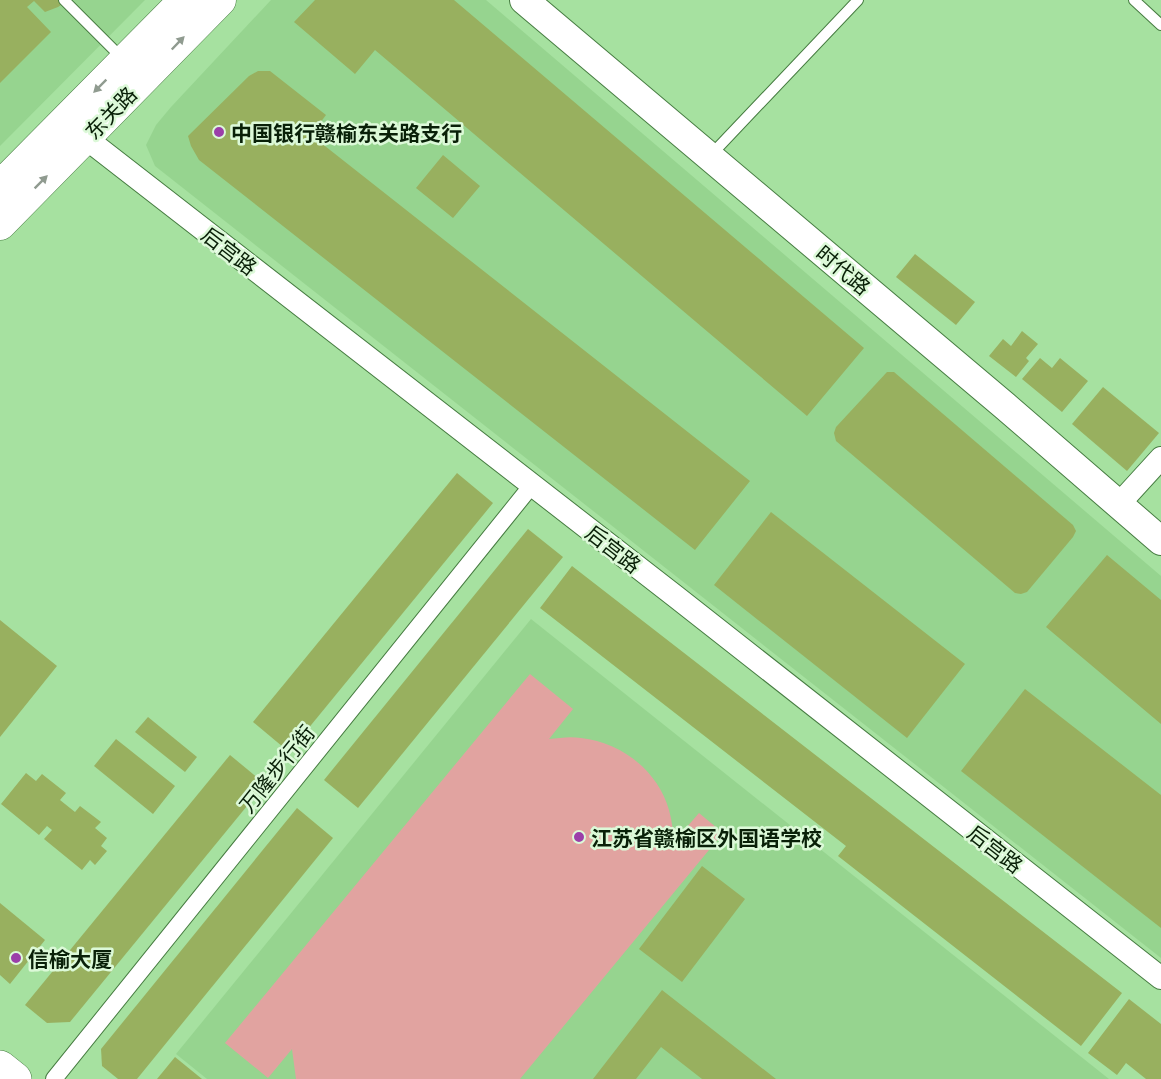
<svg xmlns="http://www.w3.org/2000/svg" width="1161" height="1079" viewBox="0 0 1161 1079" font-family="'Playfair Display','Noto Sans SC',serif">
<style>
.built{fill:#96d48f}
.green{fill:#e1a3a0}
.building{fill:#98b05f}
.lines{fill:none;stroke-linecap:round;stroke-linejoin:round}
.service-casing{stroke:#467c41;stroke-width:12}
.pedestrian-casing{stroke:#467c41;stroke-width:18}
.minor-casing{stroke:#467c41;stroke-width:24}
.tertiary-casing{stroke:#467c41;stroke-width:30}
.secondary-casing{stroke:#467c41;stroke-width:33}
.primary-casing{stroke:#467c41;stroke-width:34}
.service{stroke:#fff;stroke-width:10}
.pedestrian{stroke:#fff;stroke-width:16}
.minor{stroke:#fff;stroke-width:22}
.tertiary{stroke:#fff;stroke-width:28}
.secondary{stroke:#fff;stroke-width:32}
.primary{stroke:#fff;stroke-width:33}
.oneway{fill:#909b90}
.poi-dot{fill:#9b3fa9;stroke:#dcf9d8;stroke-width:2}
.labels{text-anchor:middle;dominant-baseline:central;stroke-width:5;stroke-linejoin:round;paint-order:stroke}
.street-label{font-size:21px;fill:#092008;stroke:#dcf9d8}
.poi-label{font-size:21px;font-weight:bold;fill:#092008;stroke:#dcf9d8;text-anchor:start}
</style>
<rect width="100%" height="100%" fill="#a6e1a0"/>
<g class="built">
<path d="M0 0H145L0 146Z"/>
<path d="M271 0H486L1161 576V958L155 166 146 145 156 125 171 107Z"/>
<path d="M531 619 1109 1079H207L176 1054Z"/>
</g>
<path class="green" d="M530 674 573 709 549 739C560 738 570 736 581 738 621 742 658 771 669 810 672 821 673 831 674 842L699 813 723 833 520 1079H296L292 1049 268 1078 225 1043Z"/>
<g class="building">
<path d="M0 0H68L58 7 45 12 34 1 27 7 51 32 0 83Z"/>
<path d="M315 0H454L864 348 807 416 375 50 355 74 294 22Z"/>
<path d="M258 71H270L326 115 311 135 750 481 695 550 199 160 191 146 188 136 249 76Z"/>
<path d="M443 155 480 186 453 218 416 188Z"/>
<path d="M915 254 975 302 956 325 896 277Z"/>
<path d="M1022 331 1038 344 1026 358 1029 361 1016 377 989 356 1003 339 1011 346Z"/>
<path d="M1040 358 1052 368 1060 358 1088 381 1062 412 1022 379Z"/>
<path d="M887 372H894L1073 525 1076 531 1073 537 1027 592 1021 594 1015 593 836 441 834 433 836 427Z"/>
<path d="M1103 387 1159 433 1127 471 1072 424Z"/>
<path d="M457 473 493 503 289 752 253 722Z"/>
<path d="M771 512 965 664 907 738 714 585Z"/>
<path d="M528 529 563 557 358 808 324 780Z"/>
<path d="M1107 555 1161 600V724L1046 627Z"/>
<path d="M572 566 1122 993 1081 1046 838 856 846 846 540 608Z"/>
<path d="M0 620 57 666 0 737Z"/>
<path d="M1025 689 1161 795V928L961 771Z"/>
<path d="M148 717 197 757 185 772 135 732Z"/>
<path d="M116 739 175 786 153 814 94 766Z"/>
<path d="M230 755 265 784 70 1022 47 1023 25 1005Z"/>
<path d="M26 773 36 781 42 774 66 793 60 800 75 812 80 806 101 822 95 828 107 838 101 846 107 851 95 865 90 860 82 870 44 839 52 830 47 826 39 835 1 804Z"/>
<path d="M297 808 333 838 137 1079H118L102 1066 101 1049Z"/>
<path d="M702 866 745 899 682 982 639 949Z"/>
<path d="M0 903 45 940 10 984 0 975Z"/>
<path d="M662 990 776 1079H702L661 1047 636 1079H593Z"/>
<path d="M1129 999 1161 1024V1079H1146L1126 1063 1117 1075 1088 1053Z"/>
<path d="M175 1057 202 1079H157Z"/>
</g>
<g class="lines">
<defs>
<g id="service">
<path d="M64 0 123 59"/>
<path d="M1134 0 1161 25"/>
<path d="M710 156 858 0"/>
</g>
<path id="pedestrian" d="M54 1079 532 485"/>
<g id="minor">
<path d="M74 129 675 596 1161 978"/>
<path d="M1119 504 1161 458"/>
</g>
<path id="tertiary" d="M524 0 1005 406 1161 541"/>
<g id="secondary">
<path d="M0 187 185 0"/>
<path d="M0 224 220 0"/>
</g>
<path id="primary" d="M0 1067 15 1079"/>
</defs>
<use href="#service" class="service-casing"/>
<use href="#pedestrian" class="pedestrian-casing"/>
<use href="#minor" class="minor-casing"/>
<use href="#tertiary" class="tertiary-casing"/>
<use href="#secondary" class="secondary-casing"/>
<use href="#primary" class="primary-casing"/>
<use href="#service" class="service"/>
<use href="#pedestrian" class="pedestrian"/>
<use href="#minor" class="minor"/>
<use href="#tertiary" class="tertiary"/>
<use href="#secondary" class="secondary"/>
<use href="#primary" class="primary"/>
</g>
<defs><path id="oneway-solid" d="M-6-.8H1V-3.2L6.5 0L1 3.2V.8H-6Z" transform="scale(1.5)"/></defs>
<g class="oneway">
<use href="#oneway-solid" transform="translate(178 43) rotate(-46)"/>
<use href="#oneway-solid" transform="translate(100 86) rotate(135)"/>
<use href="#oneway-solid" transform="translate(41 182) rotate(-45)"/>
</g>
<g class="poi-dot">
<circle cx="219" cy="132" r="6"/>
<circle cx="579" cy="837" r="6"/>
<circle cx="16" cy="958" r="6"/>
</g>
<g class="labels">
<g class="street-label">
<text transform="translate(110 112) rotate(-46)">东关路</text>
<text transform="translate(230 250) rotate(38)">后宫路</text>
<text transform="translate(844 269) rotate(40)">时代路</text>
<text transform="translate(614 548) rotate(38)">后宫路</text>
<text transform="translate(276 768) rotate(-51)">万隆步行街</text>
<text transform="translate(996 848) rotate(38)">后宫路</text>
</g>
<g class="poi-label">
<text x="231" y="132">中国银行赣榆东关路支行</text>
<text x="591" y="837">江苏省赣榆区外国语学校</text>
<text x="28" y="958">信榆大厦</text>
</g>
</g>
</svg>
